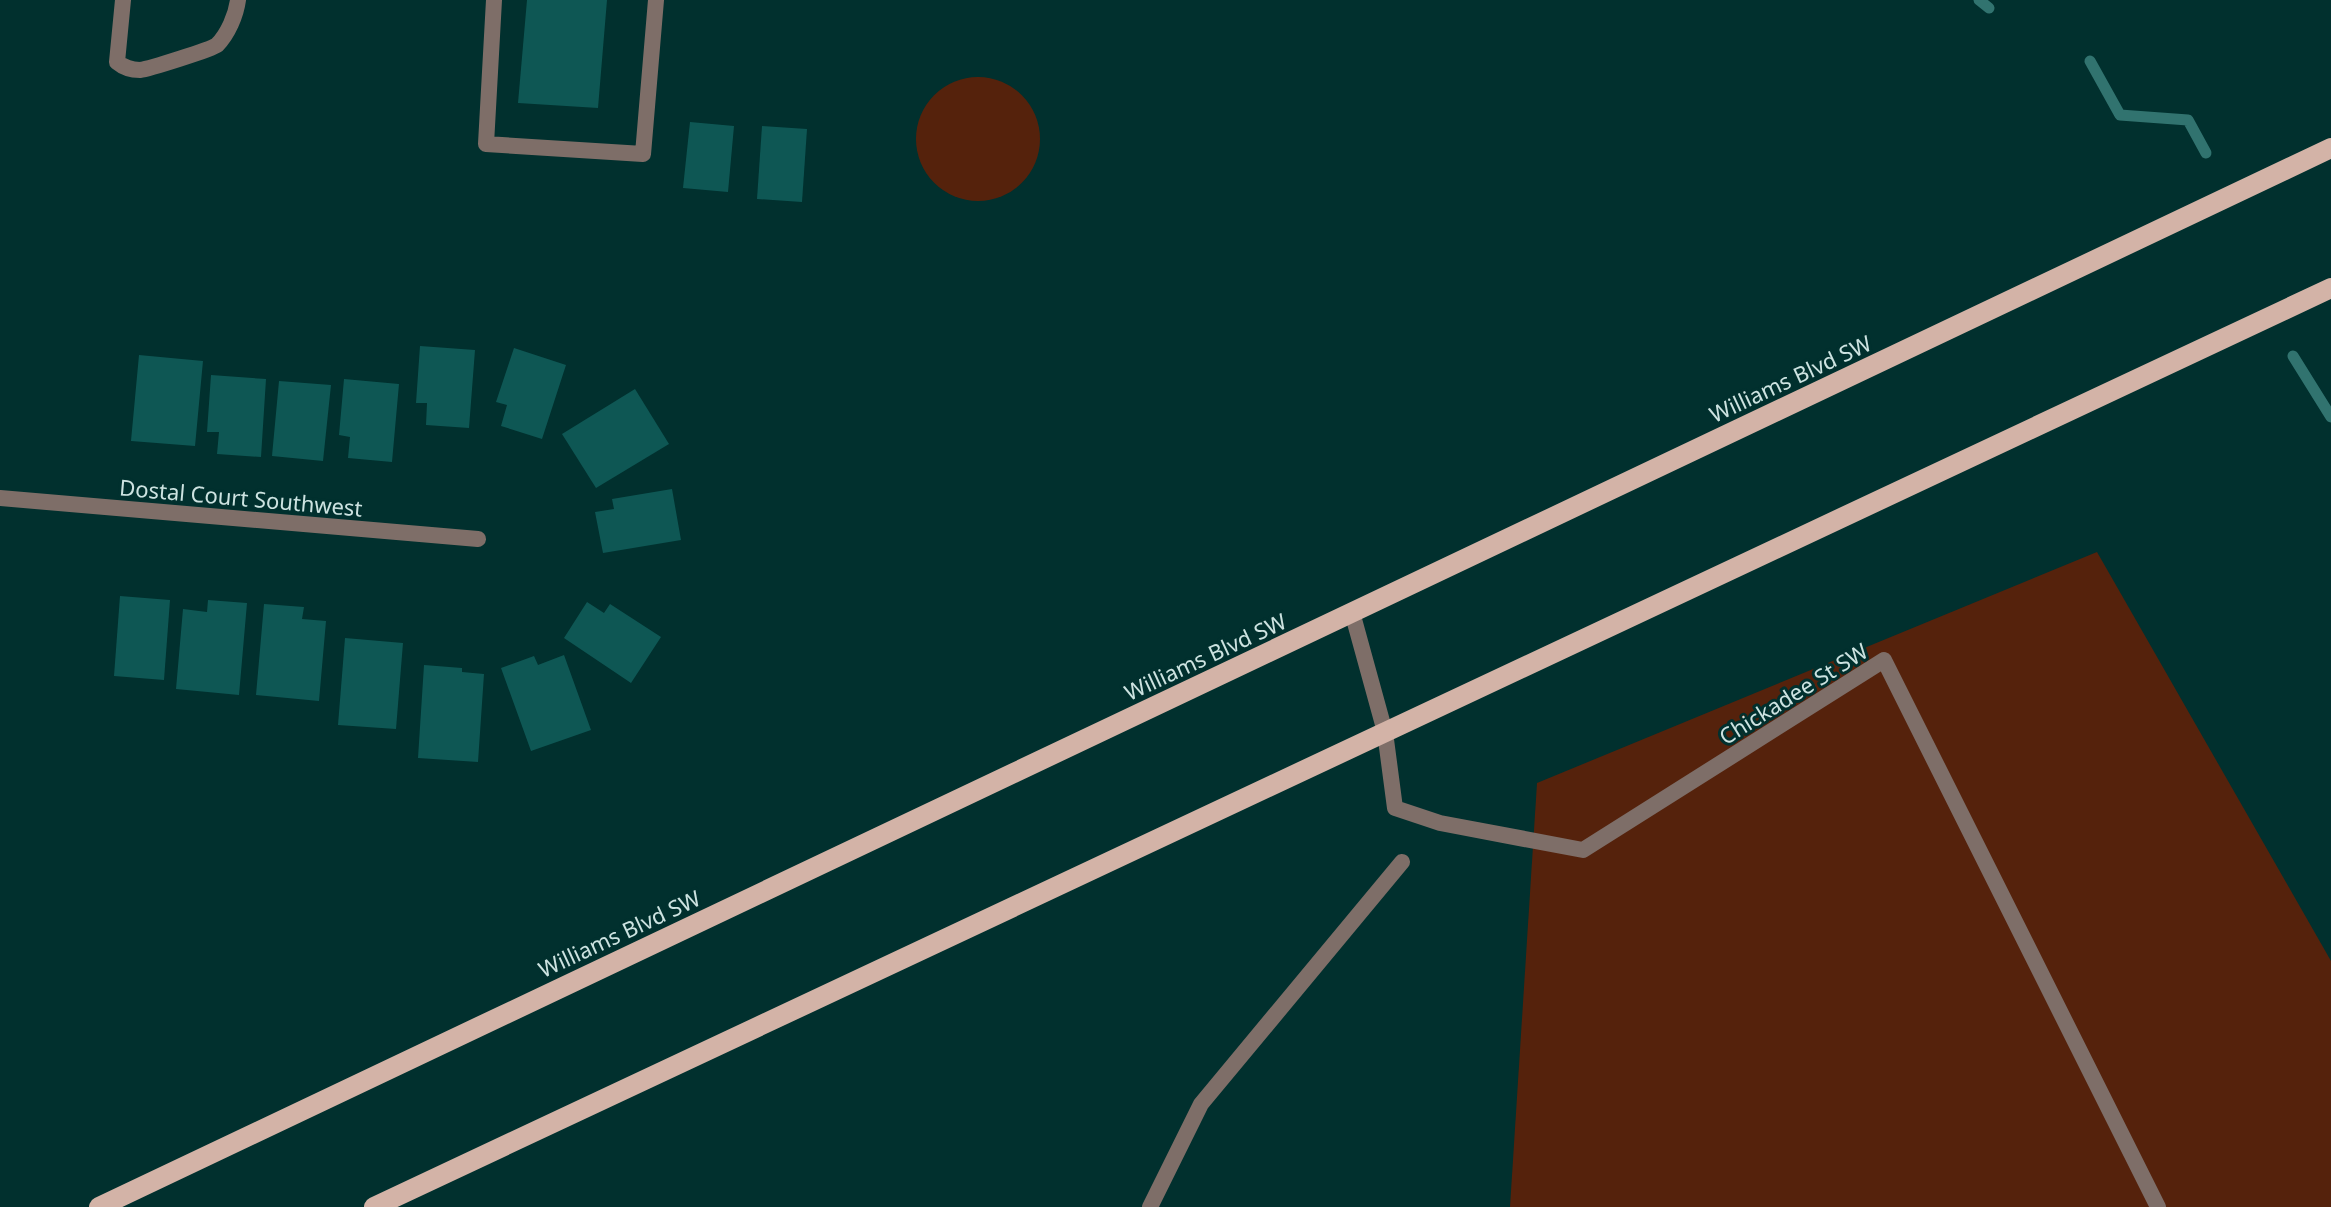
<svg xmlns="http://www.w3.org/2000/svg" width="2331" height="1207" viewBox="0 0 2331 1207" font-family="'Noto Sans',sans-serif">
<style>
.green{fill:#55220c}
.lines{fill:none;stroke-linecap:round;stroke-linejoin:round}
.stream{stroke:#31736f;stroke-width:11}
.building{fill:#0e5754}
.service{stroke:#7e6e68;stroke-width:16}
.minor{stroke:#7e6e68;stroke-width:16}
.primary{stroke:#d3b3a7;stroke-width:20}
.labels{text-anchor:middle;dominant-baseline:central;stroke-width:6;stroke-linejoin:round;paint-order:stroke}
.street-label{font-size:22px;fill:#cde3e1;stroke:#01302e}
</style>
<rect width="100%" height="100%" fill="#01302e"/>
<g class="green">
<circle cx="978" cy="139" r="62"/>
<path d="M2097 552 2331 961V1207H1510L1537 783Z"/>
</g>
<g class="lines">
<g class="stream">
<path d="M1979 0 1989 8"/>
<path d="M2090 61 2120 115 2188 120 2206 153"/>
<path d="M2293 356 2331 417"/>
</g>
</g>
<g class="building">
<path d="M527 0H607L598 108 518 103Z"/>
<path d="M690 122 734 126 728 192 683 188Z"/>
<path d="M762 126 807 129 802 202 757 199Z"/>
<path d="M420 346 475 350 469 428 426 425 427 403H416Z"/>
<path d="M514 348 566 365 542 439 501 426 507 405 496 402Z"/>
<path d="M139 355 203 361 195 446 131 441Z"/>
<path d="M211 375 266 379 261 457 217 454 219 432H207Z"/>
<path d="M344 379 399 384 392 462 348 458 350 437 339 435Z"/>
<path d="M279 381 331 385 323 461 272 456Z"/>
<path d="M635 389 669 444 596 488 562 434Z"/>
<path d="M672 489 681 540 603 553 595 512 614 509 612 499Z"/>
<path d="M120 596 170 600 164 680 114 676Z"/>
<path d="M208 600 247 603 239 695 176 689 183 609 207 612Z"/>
<path d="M587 602 604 613 610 604 661 637 631 683 564 638Z"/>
<path d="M264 604 304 607 302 619 326 621 319 701 256 695Z"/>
<path d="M345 638 403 643 396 729 338 725Z"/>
<path d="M564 655 591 730 531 751 501 668 534 656 538 665Z"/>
<path d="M424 665 462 668V672L484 674 478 762 418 758Z"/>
</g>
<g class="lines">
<g class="service">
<path d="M123 0 117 62C123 67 131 70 140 70 149 69 212 49 217 45 228 34 236 15 238 0"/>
<path d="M494 0 486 144 643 154 656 0"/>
<path d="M1150 1207 1201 1104 1402 862"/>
</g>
<g class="minor">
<path d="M0 498 478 539"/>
<path d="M1352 612 1385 732 1395 808 1440 823 1583 850 1884 660 2158 1207"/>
</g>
<g class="primary">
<path d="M99 1207 2331 148"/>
<path d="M374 1207 2331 288"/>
</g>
</g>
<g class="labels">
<g class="street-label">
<text transform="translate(1790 378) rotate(-25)">Williams Blvd SW</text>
<text transform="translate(241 497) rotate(5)">Dostal Court Southwest</text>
<text transform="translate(1205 656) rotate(-25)">Williams Blvd SW</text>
<text transform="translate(1793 693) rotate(-32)">Chickadee St SW</text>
<text transform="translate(619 933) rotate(-25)">Williams Blvd SW</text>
</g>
</g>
</svg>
